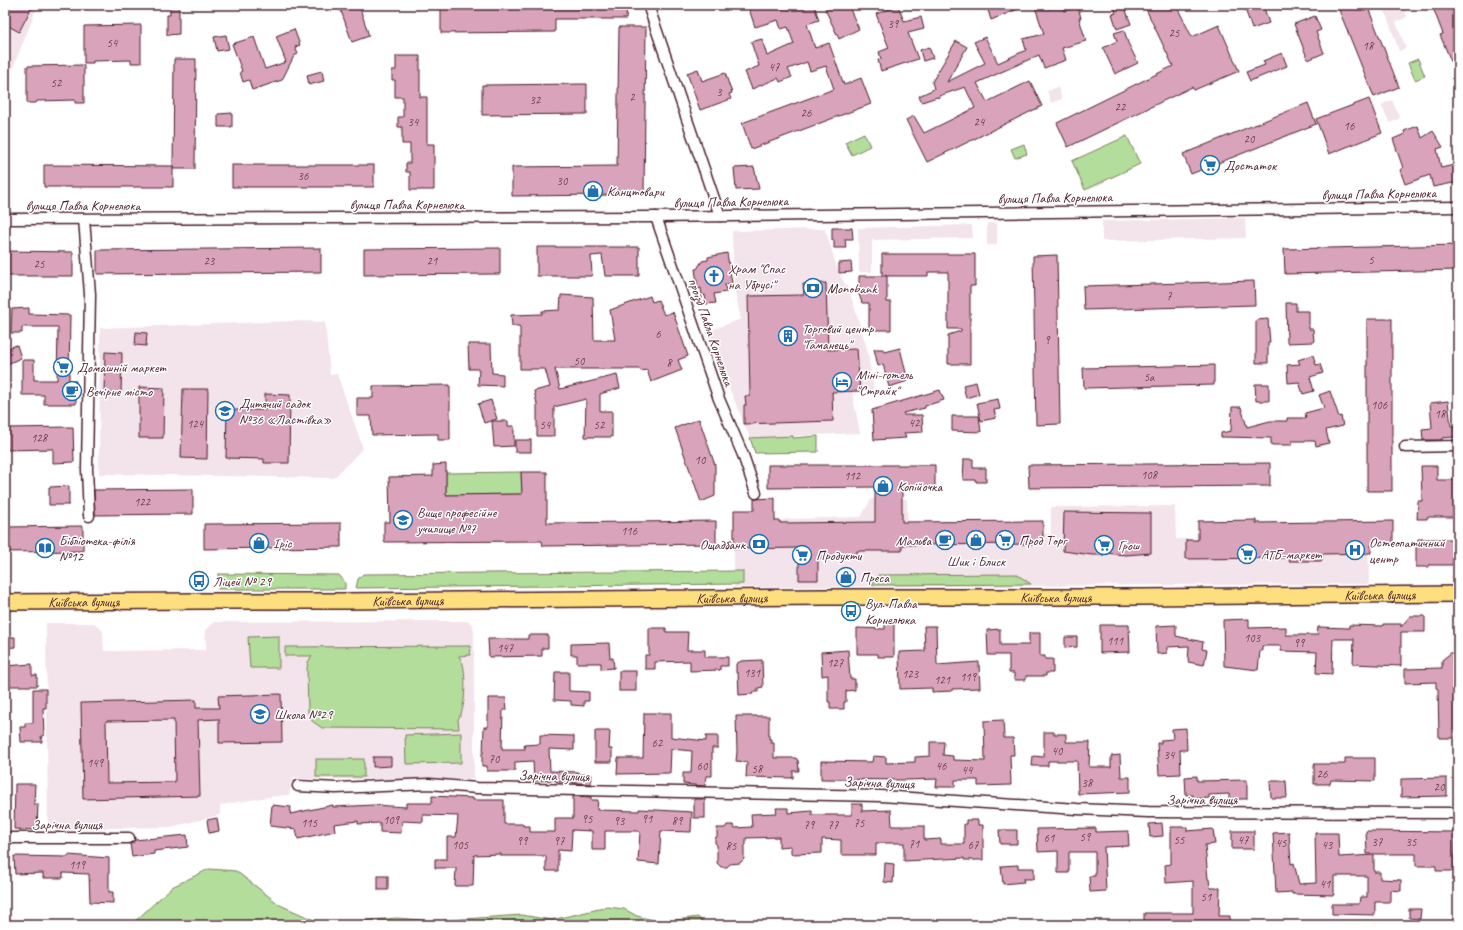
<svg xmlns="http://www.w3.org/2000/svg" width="1463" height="930" viewBox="0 0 1463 930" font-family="Caveat,sans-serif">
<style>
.built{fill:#f3e3eb}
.green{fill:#b3dd9a;stroke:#7e7e62}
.building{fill:#d8a3bb;stroke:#4a1f2b;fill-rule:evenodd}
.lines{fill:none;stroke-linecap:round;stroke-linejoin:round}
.minor-casing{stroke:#4a1f2b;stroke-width:13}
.primary-casing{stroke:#4a1f2b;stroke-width:18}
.minor{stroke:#fff;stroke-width:10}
.primary{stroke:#fedf80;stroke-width:15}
.labels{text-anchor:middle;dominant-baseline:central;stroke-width:3;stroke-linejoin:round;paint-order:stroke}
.number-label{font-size:12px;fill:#6e404f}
.poi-label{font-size:14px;fill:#4a1f2b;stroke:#fff;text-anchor:start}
.street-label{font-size:14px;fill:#4a1f2b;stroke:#fff}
</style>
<rect width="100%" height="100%" fill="#fff"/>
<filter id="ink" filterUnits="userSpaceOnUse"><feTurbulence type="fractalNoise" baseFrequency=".025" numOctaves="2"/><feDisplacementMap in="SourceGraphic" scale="8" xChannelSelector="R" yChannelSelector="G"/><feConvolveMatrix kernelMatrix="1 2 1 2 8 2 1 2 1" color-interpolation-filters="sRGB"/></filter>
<g filter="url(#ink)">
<g class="built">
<path d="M5 5H38L5 88Z"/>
<path d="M1383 5H1403L1407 17 1396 22 1406 48 1399 51Z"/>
<path d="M1058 87 1062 99 1051 103 1047 91Z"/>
<path d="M1392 100 1400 118 1390 123 1381 105Z"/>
<path d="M1245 218 1246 238 1102 241V221Z"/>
<rect x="987" y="223" width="10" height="22"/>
<path d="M972 225 973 238 872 240V272H859L858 228Z"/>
<path d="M825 229 839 274 849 290 867 348 874 390 852 392 860 433 750 438 706 332 741 319 734 289 732 231Z"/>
<path d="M294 321 325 322 330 375 337 374 363 448 334 478 99 474 100 328Z"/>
<path d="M871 499H907L908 535 1051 534V507L1175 506 1176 539 1368 537 1369 584 734 587V549L780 521 787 519 861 517Z"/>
<path d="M467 621 471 623 473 626 474 632V779H305L293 777 289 795 268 797 220 805V815L171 827 48 829 46 623H94L103 631 104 651 206 650 205 630 214 622Z"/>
</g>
<g class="green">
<path d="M1418 59 1425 76 1415 80 1408 63Z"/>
<path d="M864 133 870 146 852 155 845 142Z"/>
<path d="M1127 136 1140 164 1085 190 1072 161Z"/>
<path d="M1024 144 1027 154 1015 158 1011 149Z"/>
<path d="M793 436V438L818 436V452L755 453 750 438Z"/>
<path d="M521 472 522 494 446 495V473Z"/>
<path d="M743 571V584L356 588 358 579 363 574Z"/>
<path d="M218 574 339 575 345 582V589H218Z"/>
<path d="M1016 574 1031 584 872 585 878 575Z"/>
<path d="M279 636V668H250L248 637Z"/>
<path d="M471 646 470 655 459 656C460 659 462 661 463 664 466 675 466 711 458 719L459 729 322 728 312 721 308 712 307 668 308 662 312 656H285V647Z"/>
<path d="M461 733V763L406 764 405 735Z"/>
<rect x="316" y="759" width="48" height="18"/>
<path d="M209 869 236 871 280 905 323 924 397 918 434 921 522 915 551 920 608 907 624 909 637 916 661 922 698 917 705 925H131L172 887Z"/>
</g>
<g class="building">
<path d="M5 5H33L19 32 5 24Z"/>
<path d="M170 5H179V34L167 35V15H170Z"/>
<path d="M339 5H359L369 36 352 42Z"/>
<path d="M561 5H627L626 19H555V32L441 33V7H561Z"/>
<path d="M761 5H814L819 20 807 24 815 48 829 43 844 85 861 78 871 104 751 149 742 123 834 89 826 66 810 71 807 62 788 69 792 77 780 82 778 78 752 89 745 72 759 66 751 42 762 39 767 56 794 44 788 27 781 29 778 20 755 27 749 9Z"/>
<path d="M835 5H848L859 29 839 39 825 9Z"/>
<path d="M1008 5H1017L1018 9 991 20 988 10Z"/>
<path d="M1042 5H1047L1048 9 1062 5 1064 11 1078 7 1081 18H1079L1086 41 1062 48 1066 60 1044 68 1039 55 977 83 987 102 1030 81 1042 106 927 162 906 120 914 116 924 133 975 108 965 87 939 96 938 98 937 97 922 102 919 96 934 89 932 82 956 41 967 47 947 82 985 63 974 42 985 37 998 63 1026 50 1023 39 1044 34 1035 7Z"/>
<path d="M1113 5H1124L1131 24 1117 29 1112 14 1116 13Z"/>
<path d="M1144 5H1176L1192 37 1219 25 1239 71 1194 90 1192 87 1068 147 1057 123 1173 66Z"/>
<path d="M1257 5H1263L1269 23 1252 29 1245 9Z"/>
<path d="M1337 5H1367L1399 87 1374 97Z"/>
<path d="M1432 5H1458V78L1440 35 1443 34Z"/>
<path d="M898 6 904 21 921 17 924 29 908 33 918 59 881 71 878 60 881 59 879 52 889 48 876 14Z"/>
<path d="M1315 16 1321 30 1316 32 1324 53 1308 60 1294 24Z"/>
<path d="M141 25V63H131V60L93 61V63H84V26Z"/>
<path d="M619 27H646L644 192 613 191V195L512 196V167L617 166Z"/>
<path d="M294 29 300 45 295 47 298 54 294 56 282 80 252 90 249 80 243 82 240 72 242 71 232 44 254 37 265 69 286 62 276 36Z"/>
<path d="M1124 30 1128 43 1138 63 1115 74 1103 48 1117 41 1114 33Z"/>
<path d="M226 35 229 49 217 51 214 37Z"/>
<path d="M929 47 933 58 923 61 920 50Z"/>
<path d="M1282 53 1287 66 1250 81 1246 72 1265 65 1263 61Z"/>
<path d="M396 56H420V97H427V144H434V190H410V172H406V163H410V144H402V127H398V117H403V97H395V80H392V70H396Z"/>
<path d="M174 59H196L195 169H173Z"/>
<path d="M84 65V103H75V100L37 101 36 103H27V66Z"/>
<path d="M698 69 702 81 725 73 732 93 729 94 731 99 700 110 687 73Z"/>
<path d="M322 71 324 81 309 85 307 75Z"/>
<path d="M587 84V114L482 115V85Z"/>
<path d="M1369 99 1382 133 1329 154 1316 119Z"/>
<path d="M1308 103 1316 124 1191 174 1183 154Z"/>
<path d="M232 113V127H218V114Z"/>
<path d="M1418 126 1422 138 1433 131 1443 147 1437 149 1441 168 1458 164V182L1433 187 1430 175 1405 184 1400 170 1403 168 1393 139 1405 134 1404 131Z"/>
<path d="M44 165 173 166V187H44Z"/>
<rect x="232" y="165" width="142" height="22"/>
<path d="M754 167 759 189 736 190 734 168Z"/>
<path d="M832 228H852L853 239H845L846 248H834V240H832Z"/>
<path d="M1458 245V270L1285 274 1284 249Z"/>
<path d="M537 247H639V276H605L602 255 591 256 592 276H537Z"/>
<path d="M321 248V272L97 274V250Z"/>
<path d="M500 248V274L364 275V249Z"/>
<path d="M5 251 73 252V276H5Z"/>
<path d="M727 253 732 283 725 284 726 292 714 294 716 303 706 304 705 295 702 296 701 288 698 289 695 269H697L702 261 708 260V257Z"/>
<path d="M882 254H975V286H970V364H948V335L961 331V329H948V272H928V276H882Z"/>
<path d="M1057 255 1060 424 1036 425 1033 256Z"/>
<path d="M851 262 852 272 839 273V263Z"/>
<path d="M859 276H887V302H891V330H869V303H862L859 294Z"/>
<path d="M1254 281 1255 305 1084 310 1083 286Z"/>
<path d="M826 283 828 350 857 349 860 391 832 392 833 421 744 424V405H746L745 396H750L748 296 804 295 803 284Z"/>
<path d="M561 295 593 297 594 340H615L610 310 650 296 652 302 658 300 664 315 673 312 688 356 678 360 682 370 651 382 647 370 641 371 640 369H555L560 389 617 375 620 388 600 394V411H612V437H585L586 399 554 407V436H537V404L534 391 550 387 545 369H520V327L519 326H512L511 315 542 314V311L560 310Z"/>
<path d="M1286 303H1296V311H1309V329H1313L1314 342 1287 343Z"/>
<path d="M29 308V314L70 315 69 380 76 381V404H44V395H22V360H34V380H57L58 327H22V333H11L12 309Z"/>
<path d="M1268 319 1270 343H1268V363H1256V320Z"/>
<rect x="1367" y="319" width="25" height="172"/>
<path d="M136 332 147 333 146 346 135 345Z"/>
<path d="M468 344H491L492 373 503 374V386L478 385 479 369H469Z"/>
<path d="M17 345 21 358 5 365V354L9 352 8 348Z"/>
<path d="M900 348 908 381 889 387 883 364 878 366 874 349H883L884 352Z"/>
<path d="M105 352 122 353 121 393H104Z"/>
<path d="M1313 355 1316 365 1320 364 1323 373 1310 377 1314 391 1303 394 1299 382 1288 383 1287 365 1300 364 1298 360Z"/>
<path d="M1214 365V385L1084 388 1083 368Z"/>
<path d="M976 382 979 394 966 398 963 385Z"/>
<path d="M1255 384H1269V401H1256Z"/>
<path d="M450 385V440H438V434L372 435 371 416H357V398H373V386Z"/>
<path d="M139 387 164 388 163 438H139Z"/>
<path d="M183 389H208L207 459 181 458Z"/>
<path d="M940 390 944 400 925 406V408L903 413 904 415H922L923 432 904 433 906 438 874 440 872 410Z"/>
<path d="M1330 391 1339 417 1341 416 1343 426 1326 430 1329 443 1316 446 1315 441H1292V445H1271V438L1221 437V433L1231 431 1232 407H1241L1247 427 1270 421H1287V418H1306L1305 413 1324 408 1319 395Z"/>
<path d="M265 394 290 395 289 463H264V459L226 458 227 410H265Z"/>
<path d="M998 399 1000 409 994 410 996 418 981 421 977 403Z"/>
<path d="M491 400 497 419 484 423 478 404Z"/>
<path d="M1448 401 1451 426H1454L1455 437 1442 438V440H1423L1422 429 1432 428 1430 403Z"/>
<path d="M952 416H979L981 432 952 431Z"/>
<path d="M699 419 715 465V496L701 502 675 428Z"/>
<path d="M492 421H508V426H514V446L494 447Z"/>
<path d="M73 427 74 462 53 463V449L5 450V428Z"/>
<rect x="515" y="440" width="16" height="12"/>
<path d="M964 459H973V468H986V482H976V480H963Z"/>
<path d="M1270 463V486L1029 488 1028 465Z"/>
<path d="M446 464V495L522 494 521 472H547V523L716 521V544L543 546 542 541 384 542V522H390L389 477 433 476V465Z"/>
<path d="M768 465H935V487H902V522L1043 521V544L902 545V551H857V558H818V580H799V548L734 549V510H754V499L775 498V521H780V523L875 522V487L768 488Z"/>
<path d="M1421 466H1437V480H1458V517H1427V519H1417L1418 501H1422Z"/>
<path d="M69 486V505H49V487Z"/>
<path d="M193 489V514L95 515 94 490Z"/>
<path d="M1064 512 1151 513V553L1126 555 1105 553 1104 555H1092L1063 551Z"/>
<path d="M1256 520V523L1393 521V544L1371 545V553L1322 554V561H1289V558L1186 559V540H1198V521Z"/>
<path d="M341 523V547L204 549V524Z"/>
<path d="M83 526V551L5 552V527Z"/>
<path d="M1418 539H1458V561H1454L1452 565H1428V567H1416V546H1418Z"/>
<path d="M1410 616H1425V632H1401V666L1353 664 1354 639H1333L1332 674 1316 673 1317 652 1281 651V646H1262V651H1260L1258 670 1224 666 1223 620 1249 619V628L1286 627V635H1317L1318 627 1349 628V625L1383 626V624H1401V627Z"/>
<path d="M885 620H894V657H878V654H857V628L885 629Z"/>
<path d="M1100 625H1129L1130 652 1100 653Z"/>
<path d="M1176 625V636L1203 642 1202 649 1207 650 1204 665 1188 662 1189 646 1167 647V653L1157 654 1156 626Z"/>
<path d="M924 626H936L937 665 979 662 980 688 952 689V691L932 692V688L900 689 899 652 925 651Z"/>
<path d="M649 628H666V632H688L687 650H705V657H728V666H720V670L690 671V661L655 662V669H645V655H649Z"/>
<path d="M1000 629V645H1029V633H1040V656H1045V659H1053V673H1046V676H1026V680H1014V673H1009V655H988L987 630Z"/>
<path d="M528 635H548V648H542V656L489 657 488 639H528Z"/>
<path d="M5 637H15V647L5 648Z"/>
<path d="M1065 637H1077V647L1065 648Z"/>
<path d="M609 643 610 658H613L614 668 601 669V663H577V655H571V644Z"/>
<path d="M848 650 850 679H855V690L846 691V702H844V709H830V702H828V675L822 676 821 652Z"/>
<path d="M1452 652H1458V738H1439L1438 689 1436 688V682L1405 683V669L1442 668V660Z"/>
<path d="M762 660 763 687 758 688V692H752L753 694 739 695 738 673H736V664L741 661Z"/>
<path d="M32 664V675H37V686H5V666Z"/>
<rect x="619" y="671" width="17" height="20"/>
<path d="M555 672H569V691L589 692V701H584V706L571 705V701L554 700Z"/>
<path d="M33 689H46V708H43L44 736H41L42 742H21L20 727H25V723H33Z"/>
<path d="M281 694 282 742 219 743V719L198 720 200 796 83 799 81 703 196 700V708H219L218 696ZM174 720 175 782 107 783 106 721Z"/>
<path d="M488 698H506L507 710H503L502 749H525L524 745 540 744V735L574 736V750L549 749 550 771 578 772V774H591V784L573 783V780H572V782H556V780L534 781 533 761 515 762V771H487V766H482V753H483L484 727H488Z"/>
<path d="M644 713H671V737L706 741V736H718V748H712V776H706L705 786 683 784V773H691L692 751 671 749 670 773 617 774 618 758H643Z"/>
<path d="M736 716H769V739H771V743H774V758H796L797 760H798L799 771H793V778L746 777 747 762 736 761 737 752Z"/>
<path d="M1003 720 1004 738H1013L1014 755H1010L1011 785 978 786V780H955V787H936L937 779 907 780 821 779V761L872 762 873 756 886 757V763L915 762V757L930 756V742H944L943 755 953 756V760L985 761 984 721Z"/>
<path d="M1186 728 1187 750H1180L1181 774 1159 775 1157 743H1161V740L1173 739 1172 729Z"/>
<path d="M595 731H610L609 749H612V762H595Z"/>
<path d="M1044 732H1054V734H1066V742H1090L1089 767H1111V756L1120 755 1121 777H1130V792L1078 794 1077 761H1048V766H1032L1033 756 1044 757Z"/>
<path d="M373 757H391V766L373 767Z"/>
<path d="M1345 758H1375V781L1331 780 1330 784H1314V764H1345Z"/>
<path d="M1197 776V781L1247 780V799H1229V794L1209 795V798L1193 799V795H1186L1185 777Z"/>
<path d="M1447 778V796L1401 797V779Z"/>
<path d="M1270 781H1286L1287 798H1271Z"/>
<path d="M15 784H35L34 804H38L37 827H34V830L14 829Z"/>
<path d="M432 796 473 798V800H504V824H523V826H530V832H555V818H573V796L591 797V800H598L597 810 639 811V809L692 812 691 832 661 831 659 864 638 862 640 832 637 831H605V850H592V831L572 830 571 851 558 850V871H546V856H501V854L474 855 473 886H455L456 868H435V859H447V837H456L458 816 423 815V822L402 821 401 833 380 832V823L358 824V821L334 824 335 831 298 839 296 829 270 826 272 805 291 807 290 814 333 805V807L374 805 406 807V803H432Z"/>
<rect x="694" y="799" width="11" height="19"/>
<path d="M852 804H862V811L891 810 892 826H924V840L941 839V844H964V824H966V820H978V825H983V860H964V858L904 861V843H876V855H841V840L822 839V853L791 854V846L779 847V837L746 838V845L744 847V859L740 863 730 864 727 867H721L717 863V845L715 843V838L717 837V828H725L727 825H733L735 828 752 827 751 814 777 813 776 808H788V813L812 811V815H852Z"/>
<path d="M217 818 219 831 209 833 207 820Z"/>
<path d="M1162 823 1163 836 1150 837 1149 824Z"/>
<path d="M1171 827H1187V831L1213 829 1215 844 1205 845 1208 879H1209L1210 888H1220L1219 916H1230V925H1144V913H1193V881L1166 883 1165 865 1171 864Z"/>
<path d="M1096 828V832L1128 831 1129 846 1104 847 1106 891 1090 892 1089 876H1095V852H1069V873H1058V851L1038 852 1037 829Z"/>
<path d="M999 830H1017V844H1000Z"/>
<rect x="1232" y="831" width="22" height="18"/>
<path d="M1366 831 1456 832 1454 871H1436V866H1416V854H1367Z"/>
<path d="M1289 832 1291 864 1294 863 1299 884 1316 883 1315 833H1338L1339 857 1374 855V872H1380V879L1401 880V891L1390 890V902H1375V915L1332 914V904H1359L1360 897H1367V876H1334V895L1292 894V892L1276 893 1273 833Z"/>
<path d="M187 835 188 847 154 851V854L132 857 130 844 135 840Z"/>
<path d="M68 855 109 858V892H113V903L90 902 89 874 63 873V878H43V873L15 874 14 856 68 857Z"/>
<path d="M885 863 894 864 893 883 884 882Z"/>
<path d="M1018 865V868H1034V879H1023L1024 882 1003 884 1001 866Z"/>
<rect x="378" y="876" width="10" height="14"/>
<path d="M1409 909H1421L1420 919 1409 918Z"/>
</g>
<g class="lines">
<defs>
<g id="minor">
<path d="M648 5 720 216"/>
<path d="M656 217 719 399 743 455 756 493"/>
<path d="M5 219 656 217 1458 207"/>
<path d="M84 219 90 294 87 469 89 516"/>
<path d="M1405 447 1458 446"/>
<path d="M298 786 336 788 429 784 477 788 881 796 1077 809 1148 812 1458 813"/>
<path d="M5 838H129"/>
</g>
<g id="primary">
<path id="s1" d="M5 602 202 601H346L826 597H1143L1458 594"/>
</g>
</defs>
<use href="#minor" class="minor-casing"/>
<use href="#primary" class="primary-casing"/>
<use href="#minor" class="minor"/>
<use href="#primary" class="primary"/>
</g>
</g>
<defs>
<symbol id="supermarket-ring" viewBox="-11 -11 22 22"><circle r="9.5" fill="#fff" stroke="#1f6fb2" stroke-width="1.5"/><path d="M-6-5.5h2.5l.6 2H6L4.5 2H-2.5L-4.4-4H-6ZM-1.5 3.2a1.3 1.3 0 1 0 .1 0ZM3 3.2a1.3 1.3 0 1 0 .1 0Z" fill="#1f6fb2"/></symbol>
<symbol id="shop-ring" viewBox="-11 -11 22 22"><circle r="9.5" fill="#fff" stroke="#1f6fb2" stroke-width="1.5"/><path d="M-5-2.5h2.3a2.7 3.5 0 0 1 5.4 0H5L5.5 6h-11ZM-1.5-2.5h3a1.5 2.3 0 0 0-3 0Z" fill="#1f6fb2"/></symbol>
<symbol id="church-ring" viewBox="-11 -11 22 22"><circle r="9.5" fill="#fff" stroke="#1f6fb2" stroke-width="1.5"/><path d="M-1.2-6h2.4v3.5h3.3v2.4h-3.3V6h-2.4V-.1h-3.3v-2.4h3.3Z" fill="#1f6fb2"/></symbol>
<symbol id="bank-ring" viewBox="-11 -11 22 22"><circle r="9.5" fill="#fff" stroke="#1f6fb2" stroke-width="1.5"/><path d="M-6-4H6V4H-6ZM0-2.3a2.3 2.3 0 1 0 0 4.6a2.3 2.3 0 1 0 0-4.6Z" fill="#1f6fb2"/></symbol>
<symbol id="building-ring" viewBox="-11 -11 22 22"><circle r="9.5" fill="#fff" stroke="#1f6fb2" stroke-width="1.5"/><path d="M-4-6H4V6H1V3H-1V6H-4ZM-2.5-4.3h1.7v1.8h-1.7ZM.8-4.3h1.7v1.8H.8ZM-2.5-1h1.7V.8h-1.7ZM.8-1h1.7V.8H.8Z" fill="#1f6fb2"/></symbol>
<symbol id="hotel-ring" viewBox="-11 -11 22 22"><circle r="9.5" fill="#fff" stroke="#1f6fb2" stroke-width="1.5"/><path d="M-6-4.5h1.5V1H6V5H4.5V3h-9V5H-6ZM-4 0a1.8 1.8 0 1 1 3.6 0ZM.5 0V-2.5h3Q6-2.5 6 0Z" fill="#1f6fb2"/></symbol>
<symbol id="cafe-ring" viewBox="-11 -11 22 22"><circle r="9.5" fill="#fff" stroke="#1f6fb2" stroke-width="1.5"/><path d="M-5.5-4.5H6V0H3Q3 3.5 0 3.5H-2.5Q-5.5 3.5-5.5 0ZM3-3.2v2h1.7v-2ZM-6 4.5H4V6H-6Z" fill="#1f6fb2"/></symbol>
<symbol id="school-ring" viewBox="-11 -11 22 22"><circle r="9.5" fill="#fff" stroke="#1f6fb2" stroke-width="1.5"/><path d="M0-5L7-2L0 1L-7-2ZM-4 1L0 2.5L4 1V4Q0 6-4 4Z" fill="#1f6fb2"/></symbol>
<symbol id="university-ring" viewBox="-11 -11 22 22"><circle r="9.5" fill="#fff" stroke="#1f6fb2" stroke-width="1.5"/><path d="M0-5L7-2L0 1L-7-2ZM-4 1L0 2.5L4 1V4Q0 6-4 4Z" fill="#1f6fb2"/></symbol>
<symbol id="library-ring" viewBox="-11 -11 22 22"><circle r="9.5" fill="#fff" stroke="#1f6fb2" stroke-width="1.5"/><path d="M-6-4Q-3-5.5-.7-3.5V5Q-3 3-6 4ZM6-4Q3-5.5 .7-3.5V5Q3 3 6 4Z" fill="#1f6fb2"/></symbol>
<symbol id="hospital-ring" viewBox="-11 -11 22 22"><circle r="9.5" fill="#fff" stroke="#1f6fb2" stroke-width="1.5"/><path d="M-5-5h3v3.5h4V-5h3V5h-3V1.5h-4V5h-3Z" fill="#1f6fb2"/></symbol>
<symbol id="bus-ring" viewBox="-11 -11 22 22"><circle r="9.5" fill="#fff" stroke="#1f6fb2" stroke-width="1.5"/><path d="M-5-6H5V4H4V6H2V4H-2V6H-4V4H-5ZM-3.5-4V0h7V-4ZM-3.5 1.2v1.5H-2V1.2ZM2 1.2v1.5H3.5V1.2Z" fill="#1f6fb2"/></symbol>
</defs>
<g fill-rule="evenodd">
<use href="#supermarket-ring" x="1199" y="154" width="22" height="22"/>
<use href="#shop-ring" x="582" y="180" width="22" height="22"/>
<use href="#church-ring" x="703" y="265" width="22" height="22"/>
<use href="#bank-ring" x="802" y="277" width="22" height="22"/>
<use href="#building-ring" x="777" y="325" width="22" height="22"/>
<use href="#supermarket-ring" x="52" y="356" width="22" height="22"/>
<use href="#hotel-ring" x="831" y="371" width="22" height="22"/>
<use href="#cafe-ring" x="61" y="380" width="22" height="22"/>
<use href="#school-ring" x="214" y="400" width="22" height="22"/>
<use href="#shop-ring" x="872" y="475" width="22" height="22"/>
<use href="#university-ring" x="392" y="509" width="22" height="22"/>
<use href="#cafe-ring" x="934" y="529" width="22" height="22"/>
<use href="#shop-ring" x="965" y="529" width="22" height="22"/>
<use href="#supermarket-ring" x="994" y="529" width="22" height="22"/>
<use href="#shop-ring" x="248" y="532" width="22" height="22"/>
<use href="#bank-ring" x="748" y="533" width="22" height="22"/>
<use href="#supermarket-ring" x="1093" y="534" width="22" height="22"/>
<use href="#library-ring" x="34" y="537" width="22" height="22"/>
<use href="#hospital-ring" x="1344" y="539" width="22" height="22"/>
<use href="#supermarket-ring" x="1236" y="543" width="22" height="22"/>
<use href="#supermarket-ring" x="791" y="544" width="22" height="22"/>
<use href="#shop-ring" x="835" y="566" width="22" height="22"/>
<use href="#bus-ring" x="188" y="570" width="22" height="22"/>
<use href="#bus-ring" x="840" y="600" width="22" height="22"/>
<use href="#school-ring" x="249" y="703" width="22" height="22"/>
</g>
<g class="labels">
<g class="number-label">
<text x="893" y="24">39</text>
<text x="1174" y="33">25</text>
<text x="112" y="43">54</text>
<text x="1368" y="46">18</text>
<text x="774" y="67">47</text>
<text x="56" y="83">52</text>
<text x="719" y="92">3</text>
<text x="632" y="97">2</text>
<text x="535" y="100">32</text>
<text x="1120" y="107">22</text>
<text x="806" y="113">26</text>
<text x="413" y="122">34</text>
<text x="979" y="122">24</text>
<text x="1349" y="126">16</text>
<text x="1249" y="139">20</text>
<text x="303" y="176">36</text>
<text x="562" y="181">30</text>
<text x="1371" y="260">5</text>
<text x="209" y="261">23</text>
<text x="432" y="261">21</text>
<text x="39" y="264">25</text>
<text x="1169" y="296">7</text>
<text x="658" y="334">6</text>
<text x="1047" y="340">9</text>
<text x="579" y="361">50</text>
<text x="669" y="363">8</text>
<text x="1149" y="377">5а</text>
<text x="1379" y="405">106</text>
<text x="1440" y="414">18</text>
<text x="914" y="423">42</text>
<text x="195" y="424">124</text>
<text x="545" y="425">54</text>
<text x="599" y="425">52</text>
<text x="39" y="438">128</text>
<text x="700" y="460">10</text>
<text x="1149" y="475">108</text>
<text x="852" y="476">112</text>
<text x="142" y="502">122</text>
<text x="629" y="531">116</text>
<text x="1252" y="638">103</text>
<text x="1115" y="641">111</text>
<text x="1299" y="643">99</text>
<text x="505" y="648">147</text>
<text x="835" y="663">127</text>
<text x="752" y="673">131</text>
<text x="910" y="674">123</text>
<text x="968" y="677">119</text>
<text x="942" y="680">121</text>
<text x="657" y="743">62</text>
<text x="1057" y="751">40</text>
<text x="1169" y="755">34</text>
<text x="494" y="759">70</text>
<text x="95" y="763">149</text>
<text x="702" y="766">60</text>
<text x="941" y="766">46</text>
<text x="757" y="769">58</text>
<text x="967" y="770">44</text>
<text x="1322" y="774">26</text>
<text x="1087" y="783">38</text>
<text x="1439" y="787">20</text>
<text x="587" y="819">95</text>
<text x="647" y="819">91</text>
<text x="391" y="820">109</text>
<text x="619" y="821">93</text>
<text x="677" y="821">89</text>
<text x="309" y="823">115</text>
<text x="859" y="823">75</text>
<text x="809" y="825">79</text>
<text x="833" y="825">77</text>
<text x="1085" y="837">59</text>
<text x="1049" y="838">61</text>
<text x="1179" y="840">55</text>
<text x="1243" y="840">47</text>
<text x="522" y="841">99</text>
<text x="559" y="841">97</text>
<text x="1377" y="842">37</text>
<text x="1411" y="842">35</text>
<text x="1281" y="843">45</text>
<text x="914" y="844">71</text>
<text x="460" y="845">105</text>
<text x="973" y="845">67</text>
<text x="1327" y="845">43</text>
<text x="731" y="846">85</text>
<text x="77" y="865">119</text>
<text x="1325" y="884">41</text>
<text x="1206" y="897">51</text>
</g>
<g class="poi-label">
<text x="1224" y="165">Достаток</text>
<text x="607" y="191">Канцтовари</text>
<text x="728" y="268">Храм "Спас<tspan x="728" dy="16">на Убрусі"</tspan></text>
<text x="827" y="288">Monobank</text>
<text x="802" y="328">Торговий центр<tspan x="802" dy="16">"Гаманець"</tspan></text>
<text x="77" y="367">Домашній маркет</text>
<text x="856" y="374">Міні-готель<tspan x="856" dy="16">"Страйк"</tspan></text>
<text x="86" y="391">Вечірне місто</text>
<text x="239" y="403">Дитячий садок<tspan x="239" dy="16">№36 «Ластівка»</tspan></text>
<text x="897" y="486">Копійочка</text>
<text x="417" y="512">Вище професійне<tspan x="417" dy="16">училище №7</tspan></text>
<text x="59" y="540">Бібліотека-філія<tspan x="59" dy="16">№12</tspan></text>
<text x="931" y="540" text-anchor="end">Мальва</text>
<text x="1019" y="540">Прод Торг</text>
<text x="1369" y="542">Остеопатичний<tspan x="1369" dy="16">центр</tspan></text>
<text x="273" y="543">Іріс</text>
<text x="745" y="544" text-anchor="end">Ощадбанк</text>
<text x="1118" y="545">Грош</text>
<text x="1261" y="554">АТБ-маркет</text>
<text x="816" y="555">Продукти</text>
<text x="976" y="561" text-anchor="middle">Шик і Блиск</text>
<text x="860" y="577">Преса</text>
<text x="213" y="581">Ліцей № 29</text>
<text x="865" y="603">Вул. Павла<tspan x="865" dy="16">Корнелюка</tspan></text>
<text x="274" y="714">Школа №29</text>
</g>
<g class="street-label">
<text transform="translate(1379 194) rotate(-1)">вулиця Павла Корнелюка</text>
<text transform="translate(1055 198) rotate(-1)">вулиця Павла Корнелюка</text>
<text transform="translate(731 202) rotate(-1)">вулиця Павла Корнелюка</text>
<text x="407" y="204">вулиця Павла Корнелюка</text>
<text x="83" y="205">вулиця Павла Корнелюка</text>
<text transform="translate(711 332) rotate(71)">проїзд Павла Корнелюка</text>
<text stroke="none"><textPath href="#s1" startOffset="1375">Київська вулиця</textPath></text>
<text stroke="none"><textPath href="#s1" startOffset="1051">Київська вулиця</textPath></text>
<text stroke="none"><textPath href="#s1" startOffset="727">Київська вулиця</textPath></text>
<text stroke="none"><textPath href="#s1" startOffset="79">Київська вулиця</textPath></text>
<text stroke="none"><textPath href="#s1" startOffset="403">Київська вулиця</textPath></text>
<text transform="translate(554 776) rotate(1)">Зарічна вулиця</text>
<text transform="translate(879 783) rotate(2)">Зарічна вулиця</text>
<text x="1202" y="799">Зарічна вулиця</text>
<text x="67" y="824">Зарічна вулиця</text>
</g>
</g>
<rect width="1463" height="930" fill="none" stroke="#fff" stroke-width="20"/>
<rect x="10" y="10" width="1443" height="910" fill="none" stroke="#4a1f2b" stroke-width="1.5" filter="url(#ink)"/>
</svg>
